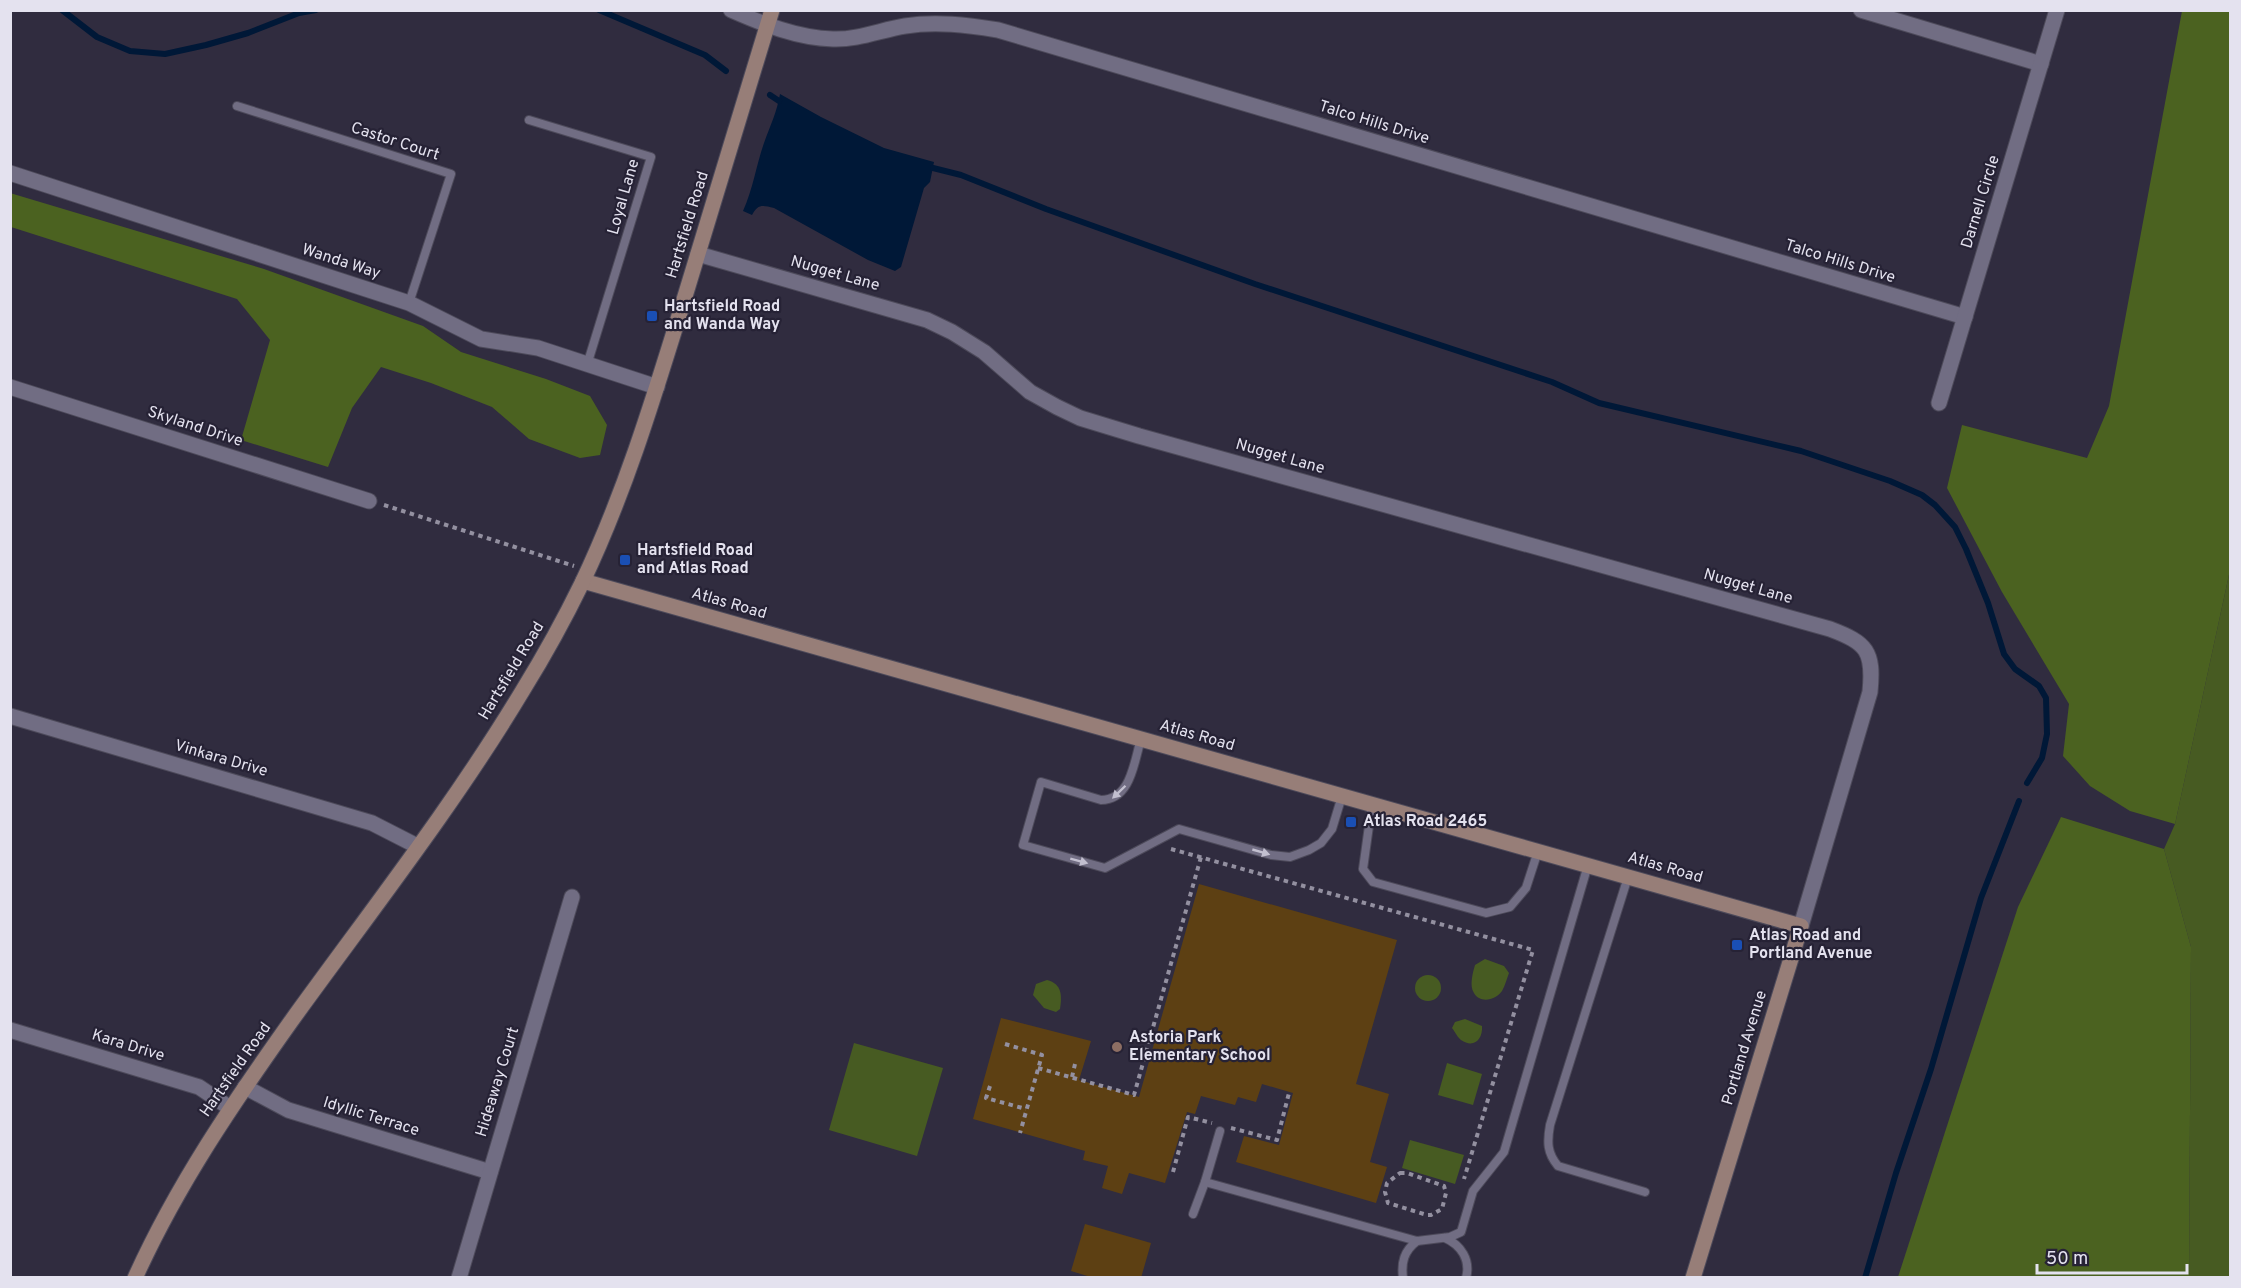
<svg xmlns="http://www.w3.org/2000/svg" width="2241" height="1288" viewBox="0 0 2241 1288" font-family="Overpass,sans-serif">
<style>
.green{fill:#475b22}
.forest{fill:#4b6220}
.water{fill:#001837}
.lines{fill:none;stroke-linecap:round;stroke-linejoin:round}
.stream{stroke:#001837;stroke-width:6}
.building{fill:#5d4013}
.lane-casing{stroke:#4d4a5a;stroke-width:10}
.street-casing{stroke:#4d4a5a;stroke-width:17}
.secondary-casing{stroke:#4d4a5a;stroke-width:17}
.path{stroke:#9390a0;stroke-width:4;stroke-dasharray:4.5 4.5;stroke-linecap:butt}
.lane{stroke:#716d83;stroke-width:8}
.street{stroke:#716d83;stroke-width:15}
.secondary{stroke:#977e78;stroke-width:15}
.oneway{fill:#c2bfcf}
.transit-dot{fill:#1a4fb4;stroke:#262235;stroke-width:2}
.education-dot{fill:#8d6e63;stroke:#262235;stroke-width:2}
.labels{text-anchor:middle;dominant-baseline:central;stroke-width:4.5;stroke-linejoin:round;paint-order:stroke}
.street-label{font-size:16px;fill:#e4e2ef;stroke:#262235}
.poi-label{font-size:16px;font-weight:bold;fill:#e4e2ef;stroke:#262235;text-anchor:start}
</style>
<rect width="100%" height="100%" fill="#302c3f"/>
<g class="green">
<path d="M2230 570V1277H2189L2191 947 2164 849 2175 824Z"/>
<path d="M1485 959 1504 966 1509 973C1507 978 1505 986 1502 991 1496 1000 1480 1004 1474 993 1469 986 1473 972 1475 965Z"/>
<circle cx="1428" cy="988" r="13"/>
<path d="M1047 980C1062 984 1062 995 1060 1009L1056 1012 1044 1008 1033 995 1036 984Z"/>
<path d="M1465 1019 1482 1026C1483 1039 1474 1049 1461 1040 1458 1038 1455 1032 1452 1028L1455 1022Z"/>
<path d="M854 1043 943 1068 917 1156 829 1130Z"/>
<path d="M1447 1063 1482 1074 1473 1105 1438 1095Z"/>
<path d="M1410 1140 1464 1155 1455 1184 1402 1168Z"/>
</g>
<g class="forest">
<path d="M2182 11H2230V570L2175 824 2130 811 2090 786 2063 756 2069 704 2002 592 1947 488 1962 425 2087 458 2109 406Z"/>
<path d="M10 193 264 269 423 326 461 352 546 379 590 396 607 425 600 455 580 458 529 439 492 407 431 383 381 367 352 408 328 467 241 440 270 340 237 299 11 227Z"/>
<path d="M2061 817 2164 849 2191 947 2189 1277H1898L2018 907Z"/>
</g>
<path class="water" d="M780 94 821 117 884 148 934 162 930 182 924 188 901 267 895 271 868 260 774 208C762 205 758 204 752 215L743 211C753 189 756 166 764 143 770 126 777 112 780 94Z"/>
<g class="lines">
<g class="stream">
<path d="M62 10 97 37 130 51 165 54 206 45 248 33 299 13 316 10"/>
<path d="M599 10 705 55 726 71"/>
<path d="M770 95 779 101"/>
<path d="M933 168 961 175 1046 209 1255 284 1552 382 1599 403 1801 451 1890 481 1922 495 1935 505 1955 527 1966 549 1988 603 2004 654 2015 669 2039 686 2046 698 2047 734 2042 758 2027 783"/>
<path d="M1865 1278 1896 1173 1931 1069 1981 898 2019 801"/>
</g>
</g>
<g class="building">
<path d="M1199 884 1397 940 1356 1084 1389 1094 1370 1162 1387 1167 1376 1203 1236 1162 1244 1136 1279 1145 1293 1093 1262 1084 1256 1102 1238 1097 1235 1105 1201 1096 1195 1114 1187 1112 1165 1183 1129 1173 1122 1194 1102 1188 1108 1166 1083 1160 1085 1151 973 1119 1001 1018 1091 1041 1079 1080 1139 1097Z"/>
<path d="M1085 1224 1151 1243 1141 1278H1094L1071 1271Z"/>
</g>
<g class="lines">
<defs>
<g id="lane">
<path d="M237 106 451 174 409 303"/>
<path d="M529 120 651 157 587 365"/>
<path d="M1141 739C1134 762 1131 800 1101 800L1041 782 1023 845 1105 868 1179 829 1271 855 1290 857 1309 850 1321 843 1332 829 1342 796"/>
<path d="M1372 804 1363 869 1373 882 1486 913 1510 907 1526 888 1538 851"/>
<path d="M1628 877 1550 1125C1547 1142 1547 1153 1558 1166L1645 1192"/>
<path d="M1205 1182 1417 1241 1450 1237 1461 1232 1473 1191 1504 1152 1588 865"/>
<path d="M1193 1214 1205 1182 1220 1131"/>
<path d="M1445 1238C1461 1245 1471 1260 1466 1278"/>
<path d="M1403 1278C1401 1262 1404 1251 1417 1241"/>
</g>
<g id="street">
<path d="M731 10C763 24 797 38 833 39 857 40 881 30 905 26 936 21 967 25 998 30L1965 317"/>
<path d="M1861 10 2041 64"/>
<path d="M10 173 409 303 481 339 538 348 657 387"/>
<path d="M698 254 927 320 952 332 984 352 1030 392 1057 407 1080 418 1139 436 1830 629C1867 643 1874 651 1870 692L1801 926"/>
<path d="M10 387 369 501"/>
<path d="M1939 403 2057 10"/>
<path d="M10 716 372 823 417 846"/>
<path d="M10 1030 199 1087 230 1108"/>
<path d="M245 1087 288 1110 490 1172"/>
<path d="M459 1278 572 897"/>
</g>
<g id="secondary">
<path d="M583 581 1801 926 1693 1278"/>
<path d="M135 1278C177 1185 233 1103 292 1020 370 912 454 805 523 690 544 656 564 620 582 583 626 491 656 390 686 293 715 199 744 105 772 10"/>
</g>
</defs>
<use href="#lane" class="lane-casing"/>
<use href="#street" class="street-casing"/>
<use href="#secondary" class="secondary-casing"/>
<g class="path">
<path d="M384 505 574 566"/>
<path d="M1171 849 1533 950 1464 1179"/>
<path d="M1005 1044 1042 1055 1020 1133"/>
<path d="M1038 1068 1134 1095 1201 857"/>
<path d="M1072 1077 1075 1064"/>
<path d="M990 1086 986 1098 1026 1109"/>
<path d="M1231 1128 1277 1140 1289 1093"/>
<path d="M1173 1172 1188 1117 1212 1123"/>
<path d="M1400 1173H1407L1444 1186 1446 1193 1442 1209 1431 1215H1427L1388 1203 1385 1192 1387 1183Z"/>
</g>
<use href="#lane" class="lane"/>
<use href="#street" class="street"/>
<use href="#secondary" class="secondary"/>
</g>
<defs><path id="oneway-solid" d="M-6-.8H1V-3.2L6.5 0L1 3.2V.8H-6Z" transform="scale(1.5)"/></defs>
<g class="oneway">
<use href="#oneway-solid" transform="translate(1119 792) rotate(136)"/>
<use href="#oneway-solid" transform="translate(1261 852) rotate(16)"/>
<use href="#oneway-solid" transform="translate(1079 861) rotate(15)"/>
</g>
<g class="transit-dot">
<rect x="646" y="310" width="12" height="12" rx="3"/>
<rect x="619" y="554" width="12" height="12" rx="3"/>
<rect x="1345" y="816" width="12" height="12" rx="3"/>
<rect x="1731" y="939" width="12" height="12" rx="3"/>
</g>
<circle class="education-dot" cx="1117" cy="1047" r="6"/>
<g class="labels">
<g class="street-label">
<text transform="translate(1374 123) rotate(17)">Talco Hills Drive</text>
<text transform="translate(395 142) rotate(18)">Castor Court</text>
<text transform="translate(624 197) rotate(-74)">Loyal Lane</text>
<text transform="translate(1981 202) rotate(-73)">Darnell Circle</text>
<text transform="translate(688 225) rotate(-73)">Hartsfield Road</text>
<text transform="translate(341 262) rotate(18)">Wanda Way</text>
<text transform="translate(1840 262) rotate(17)">Talco Hills Drive</text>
<text transform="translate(835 274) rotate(16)">Nugget Lane</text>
<text transform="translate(195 427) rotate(18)">Skyland Drive</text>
<text transform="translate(1280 457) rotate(16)">Nugget Lane</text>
<text transform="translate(1748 587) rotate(16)">Nugget Lane</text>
<text transform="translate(729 604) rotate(16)">Atlas Road</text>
<text transform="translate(512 671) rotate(-59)">Hartsfield Road</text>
<text transform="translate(1197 736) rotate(16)">Atlas Road</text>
<text transform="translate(221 759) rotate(16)">Vinkara Drive</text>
<text transform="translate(1665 868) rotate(16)">Atlas Road</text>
<text transform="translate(128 1046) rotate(17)">Kara Drive</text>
<text transform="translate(1745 1048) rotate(-73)">Portland Avenue</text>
<text transform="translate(236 1070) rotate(-55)">Hartsfield Road</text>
<text transform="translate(498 1082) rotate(-73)">Hideaway Court</text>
<text transform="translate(371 1117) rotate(17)">Idyllic Terrace</text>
</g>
<g class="poi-label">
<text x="664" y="307">Hartsfield Road<tspan x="664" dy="18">and Wanda Way</tspan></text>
<text x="637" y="551">Hartsfield Road<tspan x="637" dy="18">and Atlas Road</tspan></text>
<text x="1363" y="822">Atlas Road 2465</text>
<text x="1749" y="936">Atlas Road and<tspan x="1749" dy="18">Portland Avenue</tspan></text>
<text x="1129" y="1038">Astoria Park<tspan x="1129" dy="18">Elementary School</tspan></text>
</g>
</g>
<rect width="2241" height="1288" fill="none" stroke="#e4e2ef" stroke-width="24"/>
<path d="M2037 1264v9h150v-9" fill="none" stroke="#e4e2ef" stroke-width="3"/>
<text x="2046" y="1264" font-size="18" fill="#e4e2ef" stroke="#262235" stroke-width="4.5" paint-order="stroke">50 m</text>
</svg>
